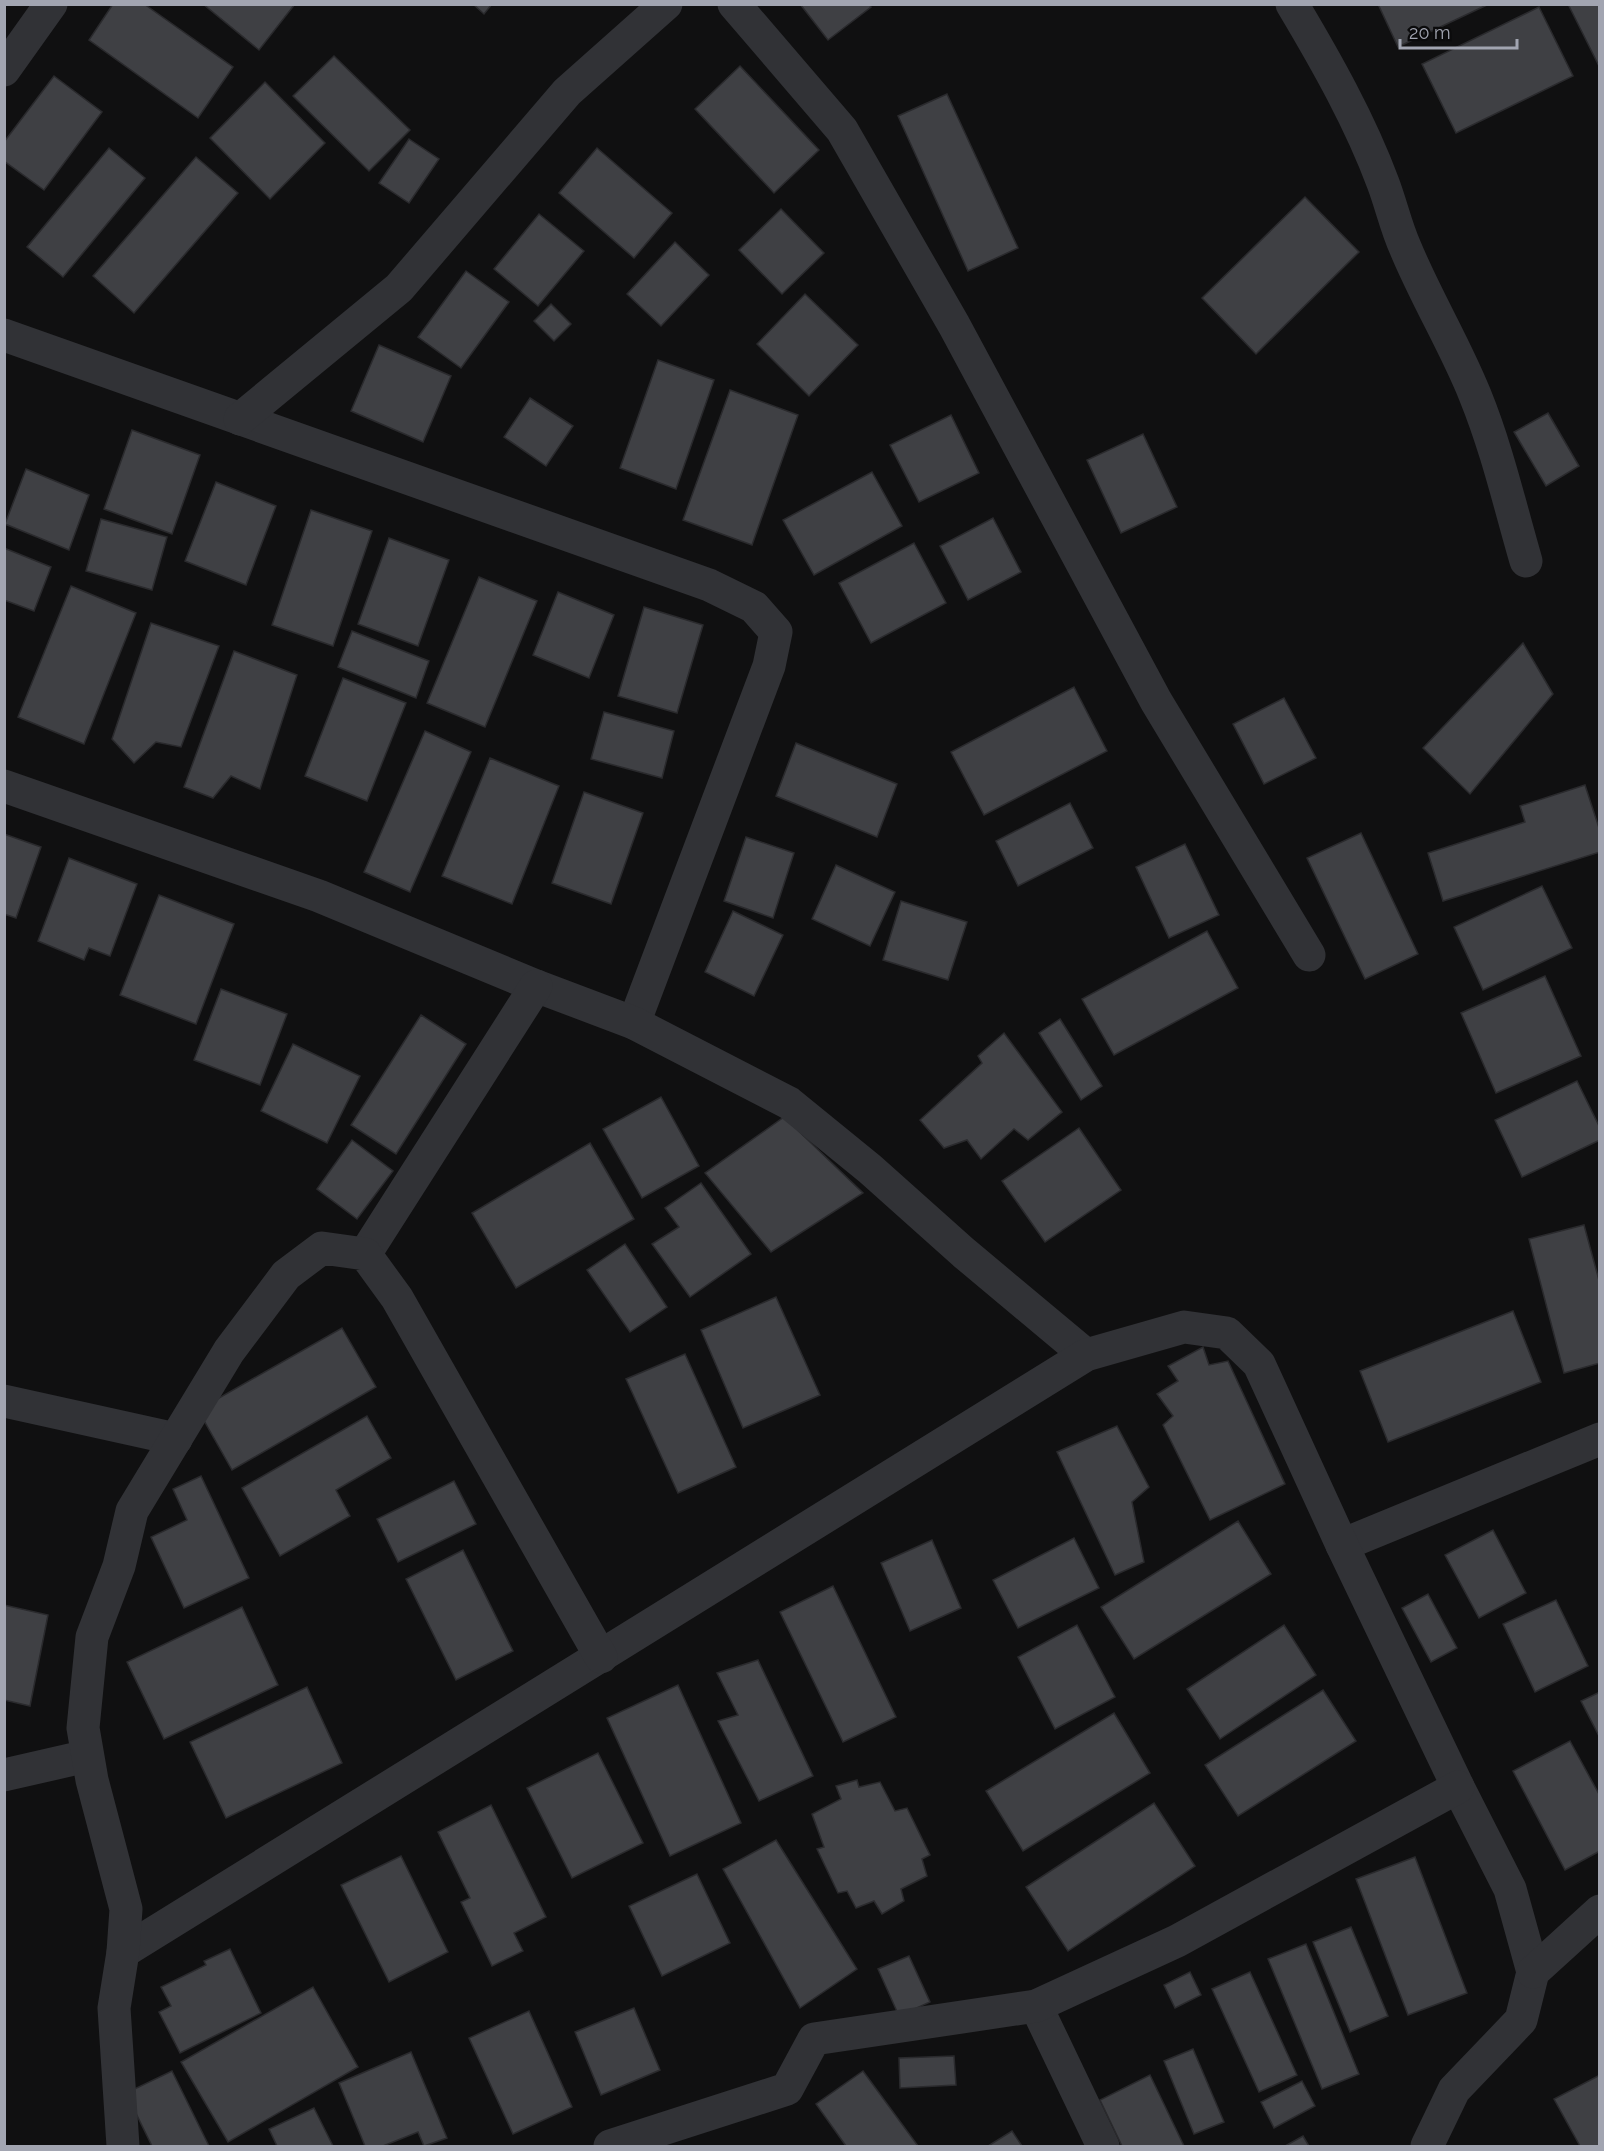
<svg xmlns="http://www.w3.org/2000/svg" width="1604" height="2151" font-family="Raleway,sans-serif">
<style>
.building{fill:#3f4044;stroke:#2a2a2d;stroke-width:1.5}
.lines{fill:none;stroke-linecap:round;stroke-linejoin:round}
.street{stroke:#313236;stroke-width:33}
</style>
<rect width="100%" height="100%" fill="#101011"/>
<!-- building -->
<g class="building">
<polygon points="113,4 144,4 233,67 198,118 89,40"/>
<polygon points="203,4 295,4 259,50"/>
<polygon points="473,4 492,4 484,14"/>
<polygon points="800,4 869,4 871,7 828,40"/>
<polygon points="1378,4 1489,4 1398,47"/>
<polygon points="1568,4 1600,4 1600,66 1599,66"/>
<polygon points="1539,7 1573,76 1456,133 1422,64"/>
<polygon points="334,56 410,130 369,171 293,96"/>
<polygon points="740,66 819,150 774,193 695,109"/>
<polygon points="54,76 102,112 44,190 4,161 4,142"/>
<polygon points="265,82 325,143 270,199 210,138"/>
<polygon points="947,94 1018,248 968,271 898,116"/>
<polygon points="409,139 439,159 409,203 379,183"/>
<polygon points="109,148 145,178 63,277 27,247"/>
<polygon points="597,148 672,213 634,258 559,193"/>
<polygon points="196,157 238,193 134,313 93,276"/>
<polygon points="1305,197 1359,252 1256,354 1202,298"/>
<polygon points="781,209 824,253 782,294 739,250"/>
<polygon points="539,214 584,251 538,306 494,269"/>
<polygon points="675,242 709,275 661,326 627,294"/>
<polygon points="466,271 509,302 461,368 418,337"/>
<polygon points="805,294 858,345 809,396 757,344"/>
<polygon points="551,304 571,324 554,341 534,321"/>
<polygon points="379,345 451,376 423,442 351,411"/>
<polygon points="658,360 714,380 676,489 620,468"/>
<polygon points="730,390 798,415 752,545 683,520"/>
<polygon points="530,398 573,426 546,466 504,437"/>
<polygon points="1548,413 1579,466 1546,486 1514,432"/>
<polygon points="951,415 979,473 919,502 890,445"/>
<polygon points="132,430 200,455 172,534 104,509"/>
<polygon points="1143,434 1177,507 1121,533 1087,460"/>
<polygon points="26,469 89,495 69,550 5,524"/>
<polygon points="872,472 902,526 814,575 783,520"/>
<polygon points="216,482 276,506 246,585 185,561"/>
<polygon points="311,510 372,531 333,646 272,625"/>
<polygon points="993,518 1021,572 968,600 940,546"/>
<polygon points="101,519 167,537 152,590 86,571"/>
<polygon points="389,538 449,560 418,646 358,624"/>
<polygon points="914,543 946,603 871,643 839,583"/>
<polygon points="4,548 51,567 34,611 4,600"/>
<polygon points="479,577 537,601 485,727 427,703"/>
<polygon points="71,586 136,613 84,744 18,717"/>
<polygon points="558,592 614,615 589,678 533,655"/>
<polygon points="644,607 703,625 677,713 618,696"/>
<polygon points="151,623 219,646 181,747 156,742 134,763 112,739"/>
<polygon points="352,631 429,661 416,698 338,667"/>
<polygon points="1523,643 1553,694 1470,794 1423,748"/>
<polygon points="234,651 297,675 260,789 231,776 213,798 184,787"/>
<polygon points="343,678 406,703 367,801 305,776"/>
<polygon points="1074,687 1107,751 984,815 951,752"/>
<polygon points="1284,698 1316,758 1264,784 1233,724"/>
<polygon points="604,712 674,731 662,778 591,759"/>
<polygon points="425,731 471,752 410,892 364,872"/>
<polygon points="796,743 897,784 877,837 776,796"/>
<polygon points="490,758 559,786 512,904 442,876"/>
<polygon points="1585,785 1600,831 1600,852 1443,901 1428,853 1525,822 1520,806"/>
<polygon points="584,792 643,813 611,904 552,883"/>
<polygon points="1070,803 1093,848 1018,886 996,841"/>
<polygon points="1361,833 1418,954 1365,979 1307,858"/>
<polygon points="4,834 41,847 16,918 4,914"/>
<polygon points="746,837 794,853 773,918 724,901"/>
<polygon points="1185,844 1219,915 1169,938 1136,867"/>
<polygon points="69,858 137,884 110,956 89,948 84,960 38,941"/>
<polygon points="836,865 895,892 870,946 812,919"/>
<polygon points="1542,886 1572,948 1483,990 1454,927"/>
<polygon points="159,895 234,924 196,1024 120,995"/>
<polygon points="901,901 967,922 948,980 883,960"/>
<polygon points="733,911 783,935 754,996 705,972"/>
<polygon points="1207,931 1238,988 1114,1055 1082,999"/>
<polygon points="1545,976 1581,1056 1496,1093 1461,1013"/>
<polygon points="221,989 287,1014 260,1085 194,1060"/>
<polygon points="421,1015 466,1044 396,1154 351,1125"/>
<polygon points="1060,1019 1102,1086 1081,1100 1039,1033"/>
<polygon points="1004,1033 1062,1112 1028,1140 1014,1129 981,1159 967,1140 944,1148 920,1120 982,1063 978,1056"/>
<polygon points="293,1044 360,1076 327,1143 261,1111"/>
<polygon points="1577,1081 1600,1128 1600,1140 1522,1177 1495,1120"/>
<polygon points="661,1097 699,1166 642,1198 603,1129"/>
<polygon points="784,1117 863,1193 771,1252 705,1173"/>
<polygon points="1079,1128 1121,1190 1045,1242 1002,1181"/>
<polygon points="352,1140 393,1171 357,1219 317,1189"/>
<polygon points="590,1143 634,1219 516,1288 472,1213"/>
<polygon points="701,1183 751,1254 690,1297 652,1244 679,1227 665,1208"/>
<polygon points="1584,1225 1600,1284 1600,1363 1564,1373 1529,1239"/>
<polygon points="625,1244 667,1307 630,1332 587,1270"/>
<polygon points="776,1297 820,1395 743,1428 701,1330"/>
<polygon points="1513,1311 1541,1382 1388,1442 1360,1371"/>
<polygon points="342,1328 376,1387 232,1470 198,1410"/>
<polygon points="1203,1347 1209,1365 1228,1361 1285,1484 1210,1520 1163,1425 1173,1416 1157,1394 1178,1381 1168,1366"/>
<polygon points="685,1354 736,1467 678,1493 626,1379"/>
<polygon points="367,1416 391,1458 336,1490 350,1516 280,1556 242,1488"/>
<polygon points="1117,1426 1149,1487 1132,1502 1144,1562 1115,1575 1057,1452"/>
<polygon points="201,1476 249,1578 184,1608 151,1537 187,1520 173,1489"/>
<polygon points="454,1481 476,1524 398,1562 377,1519"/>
<polygon points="1238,1521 1271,1574 1134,1659 1101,1607"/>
<polygon points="1493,1530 1526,1593 1479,1618 1445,1555"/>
<polygon points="1074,1538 1099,1588 1018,1628 993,1580"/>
<polygon points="932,1540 961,1608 910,1631 881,1563"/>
<polygon points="463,1550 513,1651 456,1680 406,1579"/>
<polygon points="833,1586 896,1717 843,1742 780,1612"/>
<polygon points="1428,1594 1457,1648 1431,1662 1402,1608"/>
<polygon points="1556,1600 1588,1666 1535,1692 1503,1624"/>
<polygon points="4,1605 48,1615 30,1706 4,1700"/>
<polygon points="242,1607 278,1685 164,1739 127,1662"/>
<polygon points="1077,1625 1115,1697 1055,1729 1018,1657"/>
<polygon points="1284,1625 1316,1675 1220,1739 1187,1689"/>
<polygon points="758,1660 813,1776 759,1801 718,1721 738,1715 717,1673"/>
<polygon points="678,1685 741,1823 670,1856 607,1718"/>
<polygon points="307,1687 342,1763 226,1818 190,1742"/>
<polygon points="1323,1690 1356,1741 1238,1816 1205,1765"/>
<polygon points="1600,1692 1600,1738 1581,1701"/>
<polygon points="1114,1713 1150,1773 1023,1851 986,1791"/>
<polygon points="1570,1741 1600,1796 1600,1851 1565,1870 1513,1771"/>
<polygon points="598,1753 643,1843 572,1878 527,1788"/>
<polygon points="857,1780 859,1787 880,1782 895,1811 907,1808 930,1855 922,1859 927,1876 901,1889 904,1901 882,1914 874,1901 856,1908 847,1891 838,1893 817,1849 824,1847 812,1814 841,1799 836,1786"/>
<polygon points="1154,1803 1195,1866 1068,1951 1026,1887"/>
<polygon points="491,1805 546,1917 514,1933 523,1951 492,1966 461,1902 470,1898 438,1832"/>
<polygon points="776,1840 857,1969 800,2008 723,1869"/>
<polygon points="401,1856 448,1952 389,1982 341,1885"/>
<polygon points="1415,1857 1467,1993 1408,2015 1356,1879"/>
<polygon points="697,1874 730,1943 662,1976 629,1906"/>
<polygon points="1351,1927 1388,2016 1350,2032 1313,1942"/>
<polygon points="1306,1944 1359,2074 1322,2089 1268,1959"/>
<polygon points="230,1949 261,2013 180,2053 159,2012 171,2006 161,1987 206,1965 204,1961"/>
<polygon points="909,1956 930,2002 899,2016 878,1969"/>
<polygon points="1190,1972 1201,1995 1175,2008 1164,1985"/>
<polygon points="1250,1972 1297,2075 1259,2092 1212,1989"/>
<polygon points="313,1987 358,2067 228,2142 181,2062"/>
<polygon points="634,2008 660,2070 601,2095 575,2032"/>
<polygon points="529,2011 572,2107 513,2134 469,2038"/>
<polygon points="1193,2049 1224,2122 1194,2134 1164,2061"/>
<polygon points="411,2052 447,2138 424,2146 418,2132 383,2146 365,2146 339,2083"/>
<polygon points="954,2056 956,2085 900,2088 899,2058"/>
<polygon points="172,2071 209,2146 152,2146 126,2093"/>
<polygon points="863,2071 918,2146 846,2146 816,2104"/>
<polygon points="1150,2075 1184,2146 1122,2146 1100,2100"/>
<polygon points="1600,2075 1600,2146 1580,2146 1554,2099"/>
<polygon points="1302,2081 1315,2106 1274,2128 1261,2102"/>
<polygon points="314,2108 333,2146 277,2146 269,2129"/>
<polygon points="1012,2131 1022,2146 988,2146"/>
<polygon points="1303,2136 1309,2146 1285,2146"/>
</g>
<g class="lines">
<!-- street -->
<g class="street">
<polyline points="734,4 842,130 954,325 1156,701 1309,955"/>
<path d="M1292 4C1326 61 1360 121 1383 183 1391 204 1396 227 1405 247 1426 298 1455 345 1475 395 1497 449 1510 506 1526 561"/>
<polyline points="4,70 51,4"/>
<polyline points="4,335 709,585 754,607 776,632 769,666 634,1023"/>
<polyline points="240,419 399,288 567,92 666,4"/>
<polyline points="4,786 319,896 536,986 634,1023 789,1103 870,1169 964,1253 1086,1355"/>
<polyline points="365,1254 536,986"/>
<polyline points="4,1401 176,1439"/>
<polyline points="1342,1545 1600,1439"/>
<polyline points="4,1775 87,1756"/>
<polyline points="123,1952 1086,1355 1184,1327 1227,1333 1259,1364 1342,1545 1458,1787 1510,1889 1533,1972 1521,2020 1454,2090 1427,2146"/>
<polyline points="1533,1972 1600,1911"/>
<polyline points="1036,2006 1103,2146"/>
<polyline points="123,2146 114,2008 123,1952 126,1909 92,1780 83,1728 92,1637 119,1566 132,1511 229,1351 286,1275 322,1248 365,1254 397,1298 601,1657"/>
<polyline points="610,2146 787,2089 814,2039 1036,2006 1177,1941 1458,1787"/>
</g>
</g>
<!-- border -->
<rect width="1604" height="2151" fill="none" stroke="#a2a5b1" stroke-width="12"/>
<!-- scale -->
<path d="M1400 39v9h117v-9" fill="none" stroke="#a2a5b1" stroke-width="3"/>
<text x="1409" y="39" font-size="18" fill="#a2a5b1" stroke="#0b0b0c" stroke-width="4.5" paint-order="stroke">20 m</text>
</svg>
